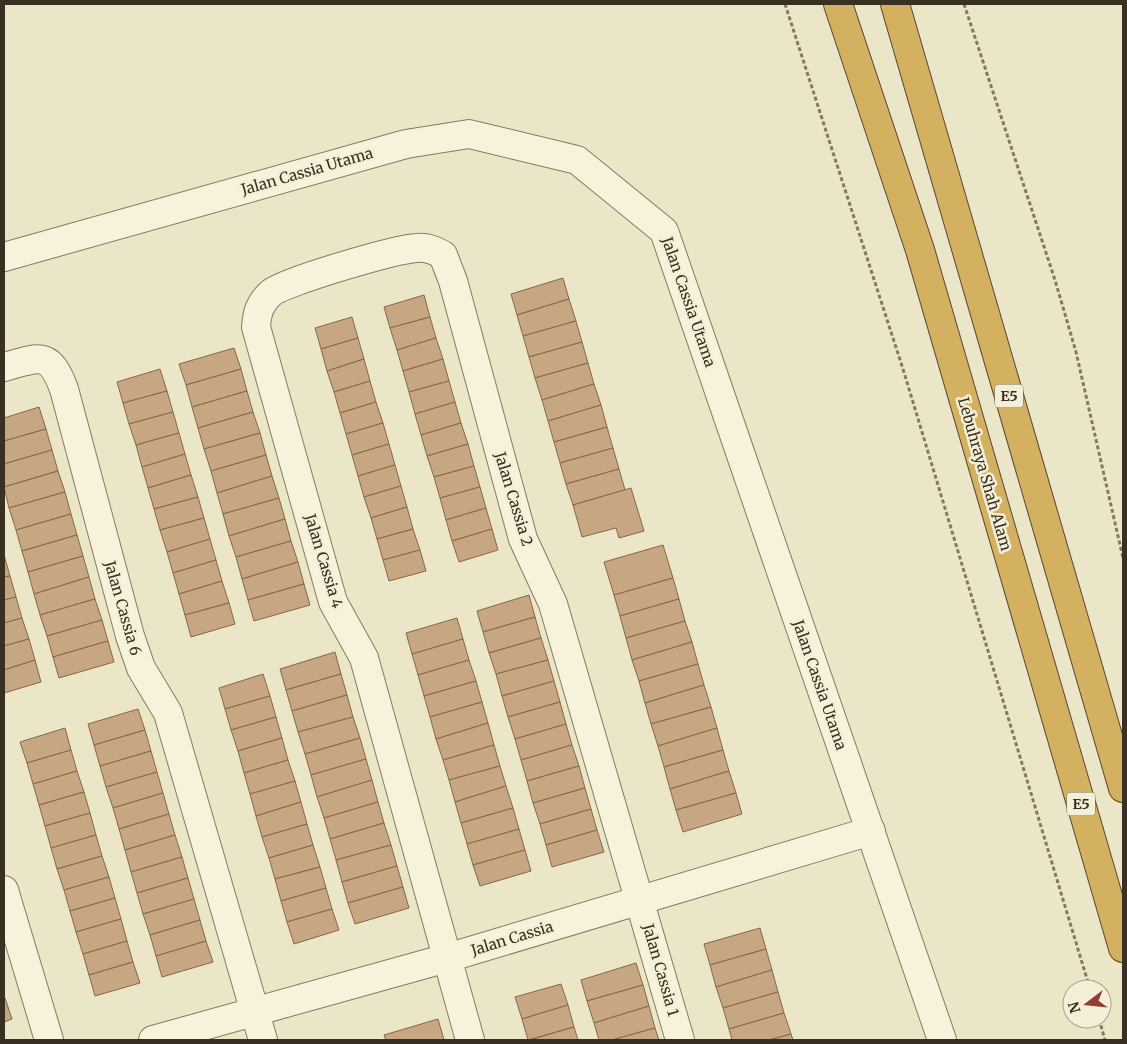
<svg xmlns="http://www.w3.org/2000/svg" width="1127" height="1044" font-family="Merriweather,serif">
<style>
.building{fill:#c7a781;stroke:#856746}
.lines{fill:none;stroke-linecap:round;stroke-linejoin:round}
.minor-casing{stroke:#87795f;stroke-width:30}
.highway-casing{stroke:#564732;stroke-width:30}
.path{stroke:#87795f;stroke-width:3;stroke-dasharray:4 2.5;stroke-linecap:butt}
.minor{stroke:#f7f2dc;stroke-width:28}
.highway{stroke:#d4b061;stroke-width:28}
.labels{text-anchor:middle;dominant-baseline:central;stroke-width:5;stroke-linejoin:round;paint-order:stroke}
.shield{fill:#f4efd8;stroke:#716958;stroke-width:1}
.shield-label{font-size:14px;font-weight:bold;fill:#393021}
.street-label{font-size:15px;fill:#393021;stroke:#f4efd8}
</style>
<rect width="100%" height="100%" fill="#ece6c9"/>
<!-- building -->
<g class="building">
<polygon points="563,278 569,299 517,315 511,294"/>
<polygon points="424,295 430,317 390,328 384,307"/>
<polygon points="569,299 576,321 523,336 517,315"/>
<polygon points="352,317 358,338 321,349 315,328"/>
<polygon points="430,317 436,338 397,350 390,328"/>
<polygon points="576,321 582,342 529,357 523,336"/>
<polygon points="358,338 364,359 327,371 321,349"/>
<polygon points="436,338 443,359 403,371 397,350"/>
<polygon points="582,342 588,363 535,378 529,357"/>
<polygon points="234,348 241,369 186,385 179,364"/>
<polygon points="364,359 370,381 334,392 327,371"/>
<polygon points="443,359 449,381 409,392 403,371"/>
<polygon points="588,363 594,384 542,400 535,378"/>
<polygon points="160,369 167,391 123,403 117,382"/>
<polygon points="241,369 247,391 192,407 186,385"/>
<polygon points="370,381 376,402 340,413 334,392"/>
<polygon points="449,381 455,402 415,414 409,392"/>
<polygon points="594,384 601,405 548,421 542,400"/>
<polygon points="167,391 173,412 129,424 123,403"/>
<polygon points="247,391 253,412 198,428 192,407"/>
<polygon points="376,402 383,423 346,434 340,413"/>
<polygon points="455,402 461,423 421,435 415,414"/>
<polygon points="601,405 607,427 554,442 548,421"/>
<polygon points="39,407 46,429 4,441 4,418"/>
<polygon points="173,412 179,433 136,445 129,424"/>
<polygon points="253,412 260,433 204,449 198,428"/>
<polygon points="383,423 389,444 352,455 346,434"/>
<polygon points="461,423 468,444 427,456 421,435"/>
<polygon points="607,427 613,448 560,463 554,442"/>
<polygon points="46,429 52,450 4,464 4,441"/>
<polygon points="179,433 185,454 142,467 136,445"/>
<polygon points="260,433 266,455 211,471 204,449"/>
<polygon points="389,444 395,465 358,476 352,455"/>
<polygon points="468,444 474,466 434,477 427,456"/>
<polygon points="613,448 619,469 566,484 560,463"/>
<polygon points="52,450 58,471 4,487 4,464"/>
<polygon points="185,454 191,475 148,488 142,467"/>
<polygon points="266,455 272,476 217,493 211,471"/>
<polygon points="395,465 401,486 364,497 358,476"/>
<polygon points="474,466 480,487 440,498 434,477"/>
<polygon points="619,469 625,490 573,505 566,484"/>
<polygon points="58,471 65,492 9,508 4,487"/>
<polygon points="191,475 198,497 154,509 148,488"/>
<polygon points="272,476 279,498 223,514 217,493"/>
<polygon points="401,486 407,507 371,518 364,497"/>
<polygon points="480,487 486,508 446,520 440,498"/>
<polygon points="631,488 644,531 619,538 616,528 582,537 573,505"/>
<polygon points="65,492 71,514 16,530 9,508"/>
<polygon points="198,497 204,518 160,530 154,509"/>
<polygon points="279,498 285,519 229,536 223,514"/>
<polygon points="407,507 413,529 377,539 371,518"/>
<polygon points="486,508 492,529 452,541 446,520"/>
<polygon points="71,514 77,535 22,551 16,530"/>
<polygon points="204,518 210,539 167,552 160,530"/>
<polygon points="285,519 291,541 236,557 229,536"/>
<polygon points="413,529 420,550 383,560 377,539"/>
<polygon points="492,529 498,550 459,562 452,541"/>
<polygon points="77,535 83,556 28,572 22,551"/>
<polygon points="210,539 216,560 173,573 167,552"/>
<polygon points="291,541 298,562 242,579 236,557"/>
<polygon points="663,545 673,578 614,595 604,562"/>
<polygon points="420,550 426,571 389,581 383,560"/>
<polygon points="4,555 10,576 4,577"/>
<polygon points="83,556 89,577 34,594 28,572"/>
<polygon points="216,560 222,581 179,594 173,573"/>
<polygon points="298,562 304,584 248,600 242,579"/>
<polygon points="10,576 16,597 4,600 4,577"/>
<polygon points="89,577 95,599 40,615 34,594"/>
<polygon points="673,578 679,599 620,616 614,595"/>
<polygon points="222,581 229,603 185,615 179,594"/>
<polygon points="304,584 310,605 254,621 248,600"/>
<polygon points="529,595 535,617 483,632 477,611"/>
<polygon points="16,597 22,618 4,623 4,600"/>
<polygon points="95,599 102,620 47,636 40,615"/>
<polygon points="679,599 685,621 626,638 620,616"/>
<polygon points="229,603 235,624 191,637 185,615"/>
<polygon points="535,617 541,638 489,653 483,632"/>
<polygon points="22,618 29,639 4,646 4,623"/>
<polygon points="457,618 463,639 412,654 406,633"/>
<polygon points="102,620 108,641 53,657 47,636"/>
<polygon points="685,621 692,642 632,660 626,638"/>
<polygon points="541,638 548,660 496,674 489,653"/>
<polygon points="29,639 35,660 4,670 4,646"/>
<polygon points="463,639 469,660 418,675 412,654"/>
<polygon points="108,641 114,662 59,678 53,657"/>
<polygon points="692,642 698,664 639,681 632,660"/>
<polygon points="335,652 341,674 286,690 280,669"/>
<polygon points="35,660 41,682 4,693 4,670"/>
<polygon points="469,660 476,681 424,696 418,675"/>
<polygon points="548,660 554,681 502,696 496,674"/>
<polygon points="698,664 704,685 645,703 639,681"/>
<polygon points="263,674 270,696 225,709 219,688"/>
<polygon points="341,674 347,695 292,711 286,690"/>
<polygon points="476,681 482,702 430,717 424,696"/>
<polygon points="554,681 560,702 508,717 502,696"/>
<polygon points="704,685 711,707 651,724 645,703"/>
<polygon points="347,695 353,717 298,732 292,711"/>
<polygon points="270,696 276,717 231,730 225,709"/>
<polygon points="482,702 488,723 436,739 430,717"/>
<polygon points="560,702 566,724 515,739 508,717"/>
<polygon points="711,707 717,728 658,746 651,724"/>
<polygon points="138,709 145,730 94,745 88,724"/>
<polygon points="276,717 282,738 238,751 231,730"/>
<polygon points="353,717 360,738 305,754 298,732"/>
<polygon points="488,723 494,745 443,760 436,739"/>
<polygon points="566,724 572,745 521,760 515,739"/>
<polygon points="65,728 71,750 27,763 20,742"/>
<polygon points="717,728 723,750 664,767 658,746"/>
<polygon points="145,730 151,751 100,766 94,745"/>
<polygon points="282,738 288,760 244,773 238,751"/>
<polygon points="360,738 366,759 311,775 305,754"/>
<polygon points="494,745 500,766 449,780 443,760"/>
<polygon points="572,745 579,766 527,781 521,760"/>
<polygon points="71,750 77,771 33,784 27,763"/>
<polygon points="723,750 729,771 670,789 664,767"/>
<polygon points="151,751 157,772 106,787 100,766"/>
<polygon points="366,759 372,780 317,797 311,775"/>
<polygon points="288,760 295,781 250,794 244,773"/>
<polygon points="500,766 506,786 455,802 449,780"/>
<polygon points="579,766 585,788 533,803 527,781"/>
<polygon points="77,771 84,792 39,805 33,784"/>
<polygon points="729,771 736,793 676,810 670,789"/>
<polygon points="157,772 163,793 113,808 106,787"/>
<polygon points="372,780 378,802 324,818 317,797"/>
<polygon points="295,781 301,802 256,816 250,794"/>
<polygon points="506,786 513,808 461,823 455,802"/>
<polygon points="585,788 591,809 540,824 533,803"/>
<polygon points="84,792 90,813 45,826 39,805"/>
<polygon points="163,793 169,814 119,829 113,808"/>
<polygon points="736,793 742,814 683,832 676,810"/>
<polygon points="301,802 307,824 262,837 256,816"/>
<polygon points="378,802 384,823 330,839 324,818"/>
<polygon points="513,808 519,829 467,844 461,823"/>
<polygon points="591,809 597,830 546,845 540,824"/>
<polygon points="90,813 96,835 51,848 45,826"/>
<polygon points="169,814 175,835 125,850 119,829"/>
<polygon points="384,823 391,845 336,860 330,839"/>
<polygon points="307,824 313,845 269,858 262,837"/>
<polygon points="519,829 525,850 473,865 467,844"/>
<polygon points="597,830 604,852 552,867 546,845"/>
<polygon points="96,835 102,856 57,869 51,848"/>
<polygon points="175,835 182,857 131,872 125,850"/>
<polygon points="313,845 320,867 275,879 269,858"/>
<polygon points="391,845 397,866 342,882 336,860"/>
<polygon points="525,850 531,871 480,886 473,865"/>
<polygon points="102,856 109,877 64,890 57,869"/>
<polygon points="182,857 188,878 137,893 131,872"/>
<polygon points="397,866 403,887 348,903 342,882"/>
<polygon points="320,867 326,888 281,901 275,879"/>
<polygon points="109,877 115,898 70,911 64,890"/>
<polygon points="188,878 194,899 143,914 137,893"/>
<polygon points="403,887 409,908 355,924 348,903"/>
<polygon points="326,888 332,909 287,922 281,901"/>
<polygon points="115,898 121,919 76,932 70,911"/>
<polygon points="194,899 200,920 150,935 143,914"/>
<polygon points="332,909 339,930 294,944 287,922"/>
<polygon points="121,919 127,941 83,954 76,932"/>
<polygon points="200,920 206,941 156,956 150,935"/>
<polygon points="760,928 766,949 710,965 704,944"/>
<polygon points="127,941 133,962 89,975 83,954"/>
<polygon points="206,941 213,962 162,977 156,956"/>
<polygon points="766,949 772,970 716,987 710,965"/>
<polygon points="133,962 140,983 95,996 89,975"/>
<polygon points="636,963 643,985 587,1001 581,980"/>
<polygon points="772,970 778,992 723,1008 716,987"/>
<polygon points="561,984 568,1005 522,1019 515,997"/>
<polygon points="643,985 649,1006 594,1023 587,1001"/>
<polygon points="778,992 784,1013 729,1029 723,1008"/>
<polygon points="5,998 12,1019 4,1022 4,999"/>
<polygon points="568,1005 574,1027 528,1040 522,1019"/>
<polygon points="649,1006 655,1028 612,1040 599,1040 594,1023"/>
<polygon points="784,1013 791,1034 769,1040 732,1040 729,1029"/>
<polygon points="438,1019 444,1040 386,1040 384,1035"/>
<polygon points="574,1027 578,1040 529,1040"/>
<polygon points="655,1028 659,1040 612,1040"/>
<polygon points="791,1034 793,1040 769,1040"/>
</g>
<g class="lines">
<!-- minor casing -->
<g class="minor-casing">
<g id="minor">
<polyline points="4,257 406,144 469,134 577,160 664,231 942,1040"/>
<path d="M4 367C40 357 49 350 64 389L130 636 141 668 168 713 263 1040"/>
<polyline points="4,890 49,1040"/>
<polyline points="153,1040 447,958 871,831"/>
<path d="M470 1040 364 658 333 602 256 327C257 312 260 303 271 293 286 281 396 249 417 248 427 247 434 250 443 255L453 281 523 539 553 604 680 1040"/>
</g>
</g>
<!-- highway casing -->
<g class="highway-casing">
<g id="highway">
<polyline points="838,4 920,250 1123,948"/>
<polyline points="895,4 1123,788"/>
</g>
</g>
<!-- path -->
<g class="path">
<polyline points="785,4 903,369 1090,989"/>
<polyline points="964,4 1055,280 1076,352 1123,558"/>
<polyline points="1099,1019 1105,1040"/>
</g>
<!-- minor -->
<use href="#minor" class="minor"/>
<!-- highway -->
<use href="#highway" class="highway"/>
</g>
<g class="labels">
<!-- shield labels -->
<g class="shield">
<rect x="995" y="384.5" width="28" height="23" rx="4"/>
<rect x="1067" y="792.5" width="28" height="23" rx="4"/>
</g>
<g class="shield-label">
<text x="1009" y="396">E5</text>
<text x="1081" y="804">E5</text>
</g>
<!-- street labels -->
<g class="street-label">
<text transform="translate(307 171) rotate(-16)">Jalan Cassia Utama</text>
<text transform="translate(689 302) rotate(71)">Jalan Cassia Utama</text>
<text transform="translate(985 474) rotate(74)">Lebuhraya Shah Alam</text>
<text transform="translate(514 499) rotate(73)">Jalan Cassia 2</text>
<text transform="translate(324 561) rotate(73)">Jalan Cassia 4</text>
<text transform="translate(123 608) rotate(74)">Jalan Cassia 6</text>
<text transform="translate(820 685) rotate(71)">Jalan Cassia Utama</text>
<text transform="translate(512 938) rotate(-17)">Jalan Cassia</text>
<text transform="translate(661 970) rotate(74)">Jalan Cassia 1</text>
</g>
</g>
<!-- border -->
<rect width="1127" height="1044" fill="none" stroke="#393021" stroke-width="10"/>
<!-- north arrow -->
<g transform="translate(1087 1004) rotate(254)"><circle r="24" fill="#f4efd8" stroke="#a9a38f"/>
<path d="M0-4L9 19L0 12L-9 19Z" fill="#923e33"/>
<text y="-8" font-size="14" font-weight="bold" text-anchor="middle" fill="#393021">N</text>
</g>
</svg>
